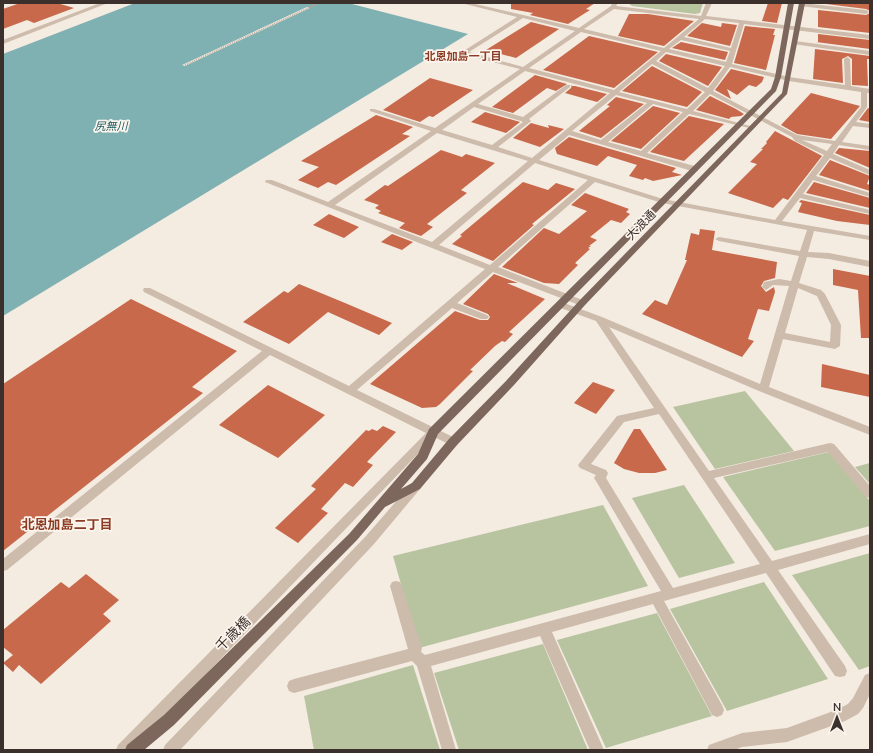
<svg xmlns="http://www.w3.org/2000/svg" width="873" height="753" font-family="'Nunito Sans','Noto Sans JP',sans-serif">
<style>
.green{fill:#b8c4a0}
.water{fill:#7fb0b2}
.pier{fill:#f4ebe1}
.building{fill:#c8694b}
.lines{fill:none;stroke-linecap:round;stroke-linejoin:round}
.path{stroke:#b9a596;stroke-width:1.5;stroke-dasharray:1 1;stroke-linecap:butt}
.minor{fill:#cdbbac;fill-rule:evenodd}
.major{fill:#7d675c;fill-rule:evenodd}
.labels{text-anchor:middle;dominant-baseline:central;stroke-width:3.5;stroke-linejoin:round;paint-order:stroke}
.far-neighbourhood-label{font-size:11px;font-weight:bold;fill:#8c3b22;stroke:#fbf5ee}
.far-water-label{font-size:11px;font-style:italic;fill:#1f5a5e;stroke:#fbf5ee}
.street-label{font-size:12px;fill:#3b302b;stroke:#fbf5ee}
.neighbourhood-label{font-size:13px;font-weight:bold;fill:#8c3b22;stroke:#fbf5ee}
.near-street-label{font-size:14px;fill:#3b302b;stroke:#fbf5ee}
</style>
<rect width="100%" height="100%" fill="#f4ebe1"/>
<!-- green -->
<g class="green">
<polygon points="628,3 703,3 700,13 695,14 632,6"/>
<polygon points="745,391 794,451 715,469 673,407"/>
<polygon points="829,452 870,501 870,526 775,551 723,477"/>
<polygon points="870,463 870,484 855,467"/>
<polygon points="684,485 735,563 679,578 632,498"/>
<polygon points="603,505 648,586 419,648 393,556"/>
<polygon points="870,553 870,666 859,670 792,575"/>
<polygon points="764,582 828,679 727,711 670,609"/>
<polygon points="657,613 712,716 606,748 557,640"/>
<polygon points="543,644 588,750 459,750 434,673"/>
<polygon points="413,665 440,750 314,750 304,696"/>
</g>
<!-- water -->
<polygon class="water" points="135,3 348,3 468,34 3,316 3,54"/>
<!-- pier -->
<polygon class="pier" points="307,7 310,8 185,66 182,65"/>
<!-- building -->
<g class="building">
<polygon points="20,3 57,3 74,8 34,23 27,20 3,29 3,9"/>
<polygon points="511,3 595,3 586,9 590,10 568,24 530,15 533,13 511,9"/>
<polygon points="768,3 782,3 777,23 762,21"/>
<polygon points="818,3 870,4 870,11 866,9"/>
<polygon points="818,10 866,15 870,13 870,33 818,27"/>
<polygon points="629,14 648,14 694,21 664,46 618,36"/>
<polygon points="531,22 559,29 516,58 486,50"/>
<polygon points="702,23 721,27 722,23 737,25 730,46 687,36"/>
<polygon points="745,26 775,29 773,35 775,35 766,70 734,63"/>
<polygon points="818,34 870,40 870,49 816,42 818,42"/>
<polygon points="589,36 615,42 658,52 614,88 543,70"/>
<polygon points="681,42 728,52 725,60 672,48"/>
<polygon points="815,49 870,56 870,59 867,59 868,86 852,85 852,59 848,56 842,59 843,83 813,79"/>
<polygon points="666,54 722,67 708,86 659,61"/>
<polygon points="652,66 702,92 687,107 622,91"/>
<polygon points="731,69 764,77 762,82 756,87 749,85 737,95 727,89 731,99 715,90"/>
<polygon points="535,75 567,84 556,91 547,88 513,113 492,107"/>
<polygon points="430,78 473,90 433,117 429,116 420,122 383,110"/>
<polygon points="572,85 571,85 607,94 597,102 565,93 571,88"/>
<polygon points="811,93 860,106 831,139 797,134 781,125"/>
<polygon points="710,96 736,109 744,114 741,116 731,117 729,119 696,110"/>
<polygon points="616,97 644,104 601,138 579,131 610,106 607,105"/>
<polygon points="653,106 680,113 641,149 611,141"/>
<polygon points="868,108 870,109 870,122 859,120"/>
<polygon points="485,112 520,122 506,133 471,122"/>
<polygon points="376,115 413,127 402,134 410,136 336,185 328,182 318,188 298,180 319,167 301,161"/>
<polygon points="689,116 724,124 684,161 650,152"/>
<polygon points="531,123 549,128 548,125 564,129 540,147 513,138"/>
<polygon points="775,131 822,156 788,200 783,198 773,208 728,193 757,164 750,162 763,149 761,149 767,143 766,142"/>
<polygon points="569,137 676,168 672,172 682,175 653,181 645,178 643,180 629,176 637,165 608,156 597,166 557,154 555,148"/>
<polygon points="839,148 870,151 870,168 835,153"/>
<polygon points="441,150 462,157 466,154 495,163 461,190 467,193 427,224 433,227 421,236 399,228 405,223 378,213 381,211 375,208 379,205 364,200 385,185 388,186"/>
<polygon points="830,160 870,176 867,184 870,185 870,191 819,175"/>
<polygon points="523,182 548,190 556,183 575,189 532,224 534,225 493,261 452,244 462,236 460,235"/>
<polygon points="814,182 870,198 870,208 806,193"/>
<polygon points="585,193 629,209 626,212 630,214 621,223 611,220 590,237 597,240 589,246 591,246 588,248 590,249 575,263 578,265 559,284 544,283 502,267 544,228 559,234 587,211 571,205"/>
<polygon points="801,200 870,215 870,225 837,221 798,212 802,203 799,202"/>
<polygon points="329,214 359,227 344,238 313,225"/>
<polygon points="700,229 715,231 712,250 777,262 775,278 764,281 761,286 766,292 774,287 775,292 769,311 758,309 748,339 754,341 742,357 642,314 655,300 667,305 687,260 685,260 691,233 699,235"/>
<polygon points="392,234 413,242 402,250 381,242"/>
<polygon points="833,269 870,276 870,338 861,338 858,290 833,285"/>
<polygon points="494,274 518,283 507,283 545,299 509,332 513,334 505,342 502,341 495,346 470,370 473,371 440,404 436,407 422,408 370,384 455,311 480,320 488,320 490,317 488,314 463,304"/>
<polygon points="299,284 345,303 392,323 379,335 328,312 289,344 243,322 284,291 288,293"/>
<polygon points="131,299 237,351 192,387 203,393 3,551 3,384"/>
<polygon points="822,364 870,375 870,397 821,387"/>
<polygon points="593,382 615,390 596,414 574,403"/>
<polygon points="268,385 325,415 278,458 219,425"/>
<polygon points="383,426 396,432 367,462 373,465 353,487 345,483 321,509 328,513 298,543 275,528 316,489 311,486 366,430 369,431 372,429 377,431"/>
<polygon points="634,429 640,429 667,470 655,473 639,473 624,469 614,463"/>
<polygon points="86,574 119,600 103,614 111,621 41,684 19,665 13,672 3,663 13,655 3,647 3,630 61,582 69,588"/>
</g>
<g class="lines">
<!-- path -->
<polyline class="path" points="185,65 319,3"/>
<!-- minor -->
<g class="minor">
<polygon points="100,3 108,3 3,44 3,40"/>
<path d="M461 3H471L579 28 611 6 612 3H618L616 6 701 16 706 3H712L706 16 870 35V39L744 24 732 64 789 77 845 85 844 59 847 57 850 59 851 86 870 89V93H867V107L856 122 870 124V128L853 126 842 142 870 146V150L839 145 833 154 870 170V175L830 158 816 176 870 193V197L813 180 803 194 870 210V214L800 198 782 221 870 236V240L814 231 808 252 829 253 870 261V267L829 259 807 257 799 283 821 290 825 294 841 325 840 346 835 349 783 339 769 387 870 427V435L759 391 609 327 709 471 830 443 834 444 870 486V498L866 497 828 452 714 478 772 561 870 534V544L778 570 845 666 847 671 845 676 840 677 835 676 766 573 664 601 722 705 724 710 722 715 717 717 712 715 653 604 552 632 604 750H590L540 636 431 666 456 750H442L417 666 412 661 294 693 289 691 287 686 289 681 294 679 408 649 390 586 392 582 396 581 400 582 402 586 422 648 421 652 425 655 661 591 596 481 594 478 596 475 580 468 578 465 617 416 654 408 596 321 558 307 556 305 558 303H564L602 317 760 384 789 286 773 285 766 290 762 287 764 282 779 279 791 281 799 256 719 241 715 239 719 237 800 251 807 230 662 203 595 182 498 267 585 301 587 303 585 305H579L493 272 457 303 487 315 489 317 487 319H481L452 308 357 390 457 439 458 442 457 445 453 446 434 437 133 750H116L118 745 426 433 270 355 7 570 3 571V559L262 351 144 292 143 290 144 288H150L349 386 485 269 265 182 266 180H272L328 202 431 131 370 111V109H374L435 128 520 69 462 54V52L517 17ZM614 9 699 19 664 48 584 29ZM523 18 575 31 523 67 469 52ZM705 19 739 23 731 48 684 37ZM581 32 661 51 614 90 529 68ZM681 40 730 51 726 62 669 49ZM666 52 725 66 708 88 656 61ZM652 64 705 92 687 109 619 92ZM730 67 789 81 861 92V107L835 141 797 135 713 91ZM525 71 610 93 532 158 498 147 530 122 531 121 529 119 570 87V85H566L523 117 478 104ZM710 94 792 137 795 141 824 155 775 220 663 199 539 160 569 135 692 171H698V167L647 153 689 114 754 129V127L693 111ZM616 95 647 103 601 140 572 131ZM653 104 683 112 641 151 608 142ZM474 107 521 121 523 122 492 145 442 130ZM437 133 528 161 432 242 335 205ZM802 140 832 144 827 151ZM535 163 588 180 490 265 439 245ZM798 288 817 296 831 325 830 342 785 333ZM659 414 760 564 673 588 606 478 608 473 606 470 591 464 624 422Z"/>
<polygon points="802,3 866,10 869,12 866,14 800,6 799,5"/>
<polygon points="795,41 870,51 870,55 793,44 793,42"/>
<polygon points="416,482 420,483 422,486 420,489 374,544 180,750 163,750 165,745 366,536 412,483"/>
<polygon points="870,673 870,694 863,708 858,714 845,721 787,742 742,747 734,750 707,750 709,745 742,733 787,728 836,710 848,704 853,698 865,675"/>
</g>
<!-- major -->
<polygon class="major" points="788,3 794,3 781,77 776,91 438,434 427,459 401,489 412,483 449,439 506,381 579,301 782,93 799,3 805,3 787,94 585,305 514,385 457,445 420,489 385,507 357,540 174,725 144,750 125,750 127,745 164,715 349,534 418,454 429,429 771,89 775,77"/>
</g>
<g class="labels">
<!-- far-neighbourhood labels -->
<g class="far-neighbourhood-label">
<text x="463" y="56">北恩加島一丁目</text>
</g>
<!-- far-water labels -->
<g class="far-water-label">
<text x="111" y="126">尻無川</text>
</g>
<!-- street labels -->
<g class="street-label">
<text transform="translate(641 225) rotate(-46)">大浪通</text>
</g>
<!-- neighbourhood labels -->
<g class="neighbourhood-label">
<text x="67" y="525">北恩加島二丁目</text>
</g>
<!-- near-street labels -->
<g class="near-street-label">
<text transform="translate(233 634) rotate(-45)">千歳橋</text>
</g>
</g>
<!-- border -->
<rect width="873" height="753" fill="none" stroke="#3b302b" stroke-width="8"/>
<!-- north arrow -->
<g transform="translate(837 717)" stroke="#fbf5ee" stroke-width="3" paint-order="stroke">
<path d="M0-3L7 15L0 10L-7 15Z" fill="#3b302b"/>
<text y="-6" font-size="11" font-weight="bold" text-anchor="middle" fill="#3b302b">N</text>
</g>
</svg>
